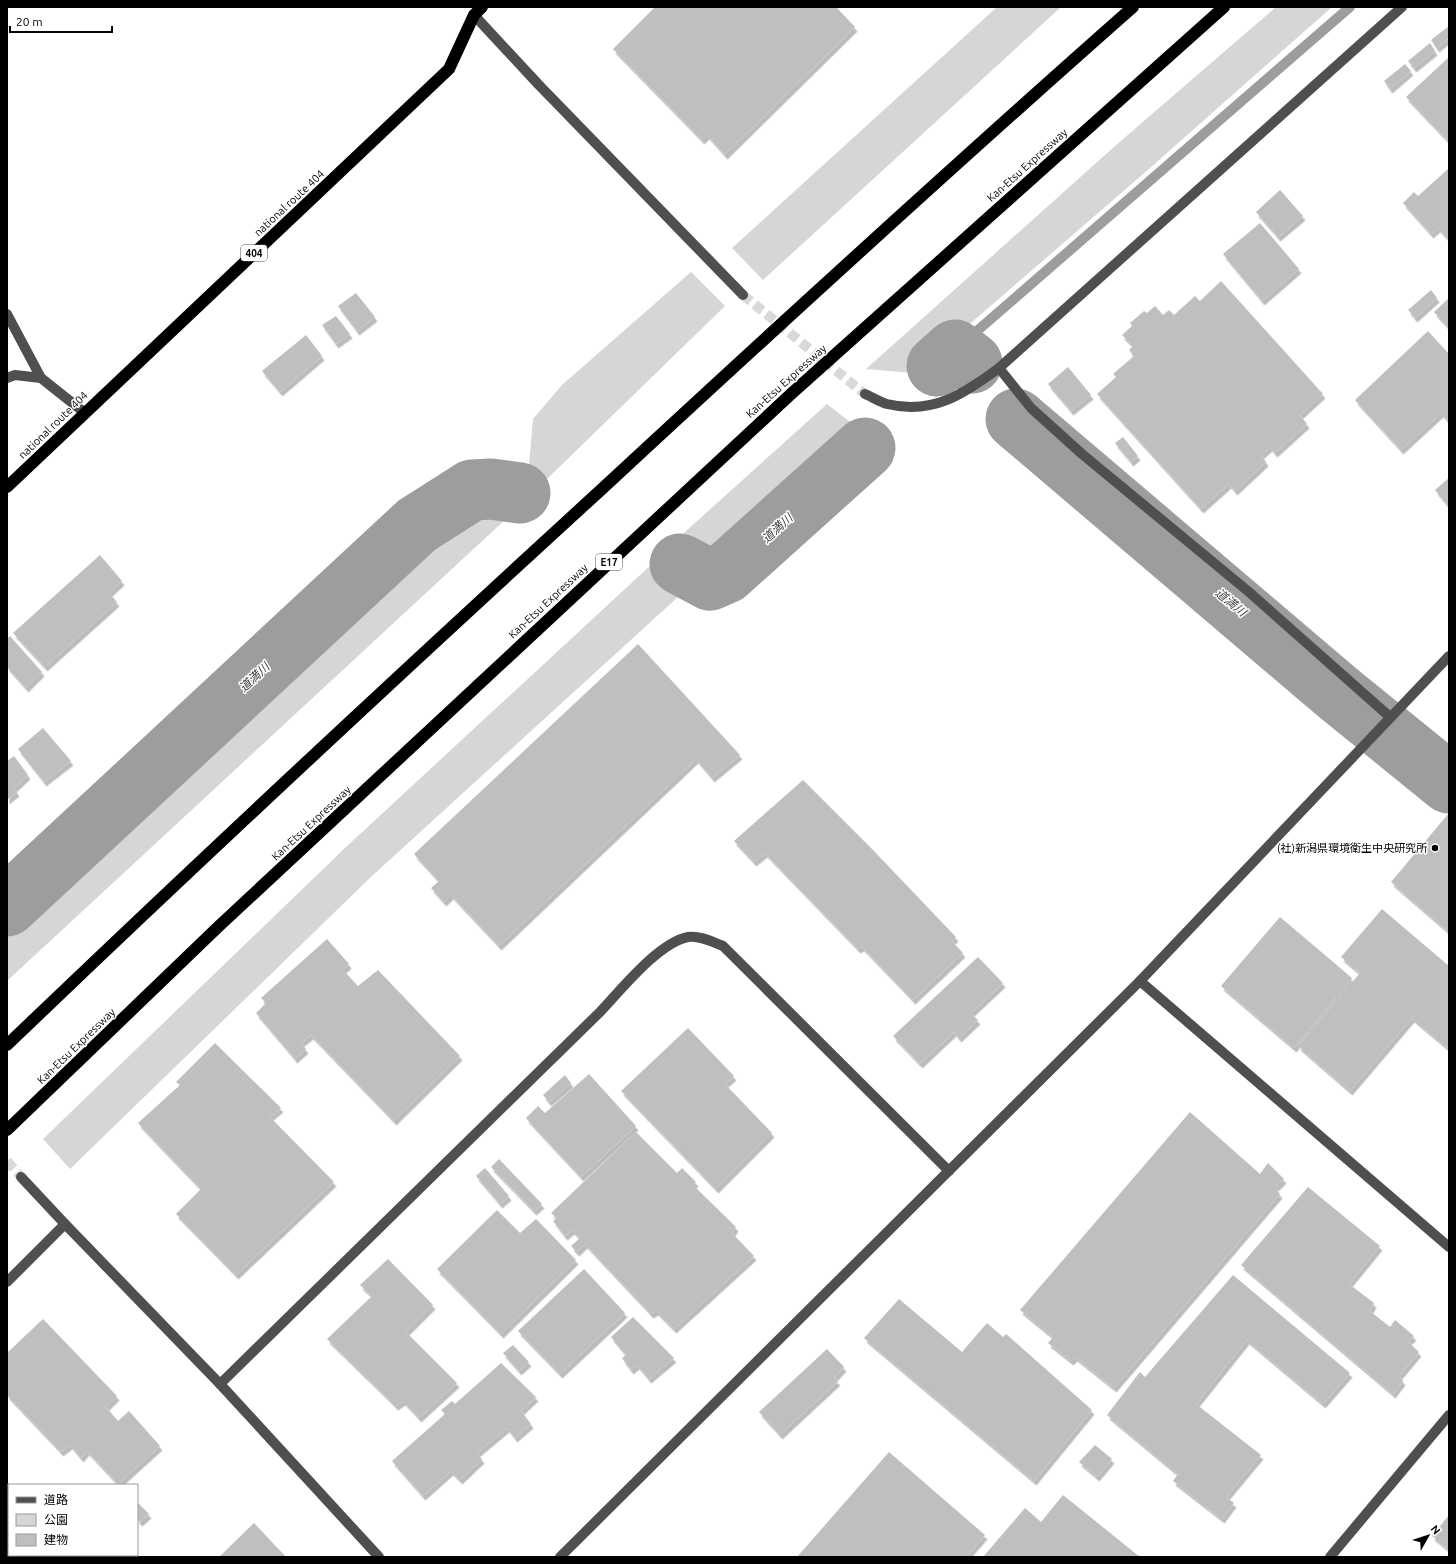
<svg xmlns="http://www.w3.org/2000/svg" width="1456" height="1564" font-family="Ubuntu,'Noto Sans JP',sans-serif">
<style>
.green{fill:#d6d6d6}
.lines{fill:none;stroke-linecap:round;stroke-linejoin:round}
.stream{stroke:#9d9d9d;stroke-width:10}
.river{stroke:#9d9d9d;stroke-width:61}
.building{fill:#bfbfbf;filter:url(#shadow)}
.minor-tunnel{stroke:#d9d9d9;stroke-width:10;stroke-dasharray:10 5;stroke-linecap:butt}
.minor{stroke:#4f4f4f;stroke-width:10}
.highway{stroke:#000;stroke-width:12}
.poi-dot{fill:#000;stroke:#fff;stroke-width:1.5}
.labels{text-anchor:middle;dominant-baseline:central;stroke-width:3;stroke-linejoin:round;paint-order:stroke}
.shield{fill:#fff;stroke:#4c4c4c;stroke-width:1}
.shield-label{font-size:10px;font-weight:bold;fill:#000}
.street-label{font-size:11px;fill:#000;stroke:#fff}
.poi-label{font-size:11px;fill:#000;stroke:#fff;text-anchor:end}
.water-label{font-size:12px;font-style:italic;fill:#3e3e3e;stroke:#fff}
</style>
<defs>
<filter id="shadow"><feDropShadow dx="2.5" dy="4.5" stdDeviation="0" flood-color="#0004"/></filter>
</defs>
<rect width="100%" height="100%" fill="#fff"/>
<!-- green -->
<g class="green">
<polygon points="997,7 1061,7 763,280 732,248"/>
<polygon points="1276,7 1332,7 1142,175 913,373 866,369 1115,146"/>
<polygon points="691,272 725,306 547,479 529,466 533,419 562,385"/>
<polygon points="827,404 859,429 706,566 666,549"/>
<polygon points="496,496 519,507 7,981 7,913 421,529 478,497"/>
<polygon points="653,563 671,578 690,586 372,876 70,1169 43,1139 346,847"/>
</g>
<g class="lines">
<!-- stream -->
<polyline class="stream" points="955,350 1350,7"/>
<!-- river -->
<g class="river">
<polyline points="937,366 955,350 972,363"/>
<polyline points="1016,419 1338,693 1449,783"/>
<polyline points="680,564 710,580 726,573 865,448"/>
<polyline points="7,906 417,525 472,490 491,489 520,493"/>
</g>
</g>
<!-- building -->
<g class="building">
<polygon points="655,7 836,7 855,27 725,155 707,135 702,140 613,49"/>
<polygon points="1449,26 1449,38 1437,48 1431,40"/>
<polygon points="1430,43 1435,51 1414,68 1408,61"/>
<polygon points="1449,57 1449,142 1406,97"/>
<polygon points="1405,64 1411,71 1390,89 1384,81"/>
<polygon points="1448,169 1449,170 1449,240 1438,228 1431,234 1403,203 1414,192 1418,196"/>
<polygon points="1280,190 1303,216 1278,237 1256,212"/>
<polygon points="1260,223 1299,269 1262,301 1223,254"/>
<polygon points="1221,281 1323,394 1300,415 1307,424 1275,453 1270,447 1261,455 1266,462 1235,491 1229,484 1201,509 1097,394 1116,377 1113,374 1134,356 1129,350 1133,346 1122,335 1132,326 1130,323 1144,311 1147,313 1155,306 1163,315 1169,310 1174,315 1195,296 1200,301"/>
<polygon points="1431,290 1437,298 1415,318 1408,310"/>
<polygon points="356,293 375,317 357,331 338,306"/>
<polygon points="1449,298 1449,328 1434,312"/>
<polygon points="336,316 350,334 336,344 322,325"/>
<polygon points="1428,331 1449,354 1449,422 1441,413 1401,450 1355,400"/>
<polygon points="306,335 322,356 280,392 262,371"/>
<polygon points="1068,367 1091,395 1071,411 1048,384"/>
<polygon points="1123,437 1138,456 1131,462 1115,443"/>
<polygon points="1449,478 1449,507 1435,490"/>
<polygon points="100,555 122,581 109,593 117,602 45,667 13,633"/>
<polygon points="10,636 42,672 26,688 7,667 7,639"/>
<polygon points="638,644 740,755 712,778 696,759 499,946 451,895 444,902 431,888 439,881 414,854"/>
<polygon points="43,728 71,761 44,782 18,749"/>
<polygon points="14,756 28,775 14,788 17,792 7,800 7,761"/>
<polygon points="803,780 872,849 956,937 952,941 963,953 913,1000 862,947 858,949 765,853 754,862 734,841"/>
<polygon points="1449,813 1449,932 1391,882"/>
<polygon points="1382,909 1449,966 1449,1049 1412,1018 1350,1091 1298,1046 1360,973 1341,957"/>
<polygon points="1280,917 1352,978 1294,1048 1221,986"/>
<polygon points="327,939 349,964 343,970 358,986 378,970 460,1056 394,1121 311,1035 301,1043 306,1049 295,1059 256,1013 266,1003 261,998"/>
<polygon points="978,957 1003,983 971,1013 978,1020 959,1038 954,1032 920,1064 893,1036"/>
<polygon points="688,1028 734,1076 725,1084 772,1133 716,1189 621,1091"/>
<polygon points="215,1043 281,1108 270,1117 334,1182 236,1275 176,1214 201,1189 138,1123 180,1085 176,1082"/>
<polygon points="589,1074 636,1126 581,1177 526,1118 538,1106 545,1113"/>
<polygon points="565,1075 571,1083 549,1102 543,1095"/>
<polygon points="1190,1112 1260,1174 1268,1163 1284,1179 1275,1188 1280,1194 1114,1388 1075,1357 1071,1361 1048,1343 1053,1337 1020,1310"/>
<polygon points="636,1132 677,1173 682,1168 696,1182 693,1185 736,1227 732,1233 754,1256 674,1329 656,1311 651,1314 585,1244 577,1252 571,1246 580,1238 572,1230 565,1236 553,1221 557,1218 551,1213"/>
<polygon points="499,1159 542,1204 534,1211 491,1167"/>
<polygon points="485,1168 509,1196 500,1204 476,1176"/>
<polygon points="1308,1187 1380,1246 1349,1284 1374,1303 1370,1311 1390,1327 1395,1320 1414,1336 1408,1342 1419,1352 1399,1376 1403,1381 1393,1394 1241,1265"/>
<polygon points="497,1210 520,1233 536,1219 576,1260 501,1334 437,1269"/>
<polygon points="388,1259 433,1305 406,1332 457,1383 419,1418 403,1401 396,1406 327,1339 372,1296 360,1285"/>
<polygon points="584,1269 625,1313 560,1374 518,1331"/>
<polygon points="1233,1275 1350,1373 1323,1404 1247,1340 1196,1404 1261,1455 1226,1497 1234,1503 1222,1519 1173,1481 1178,1474 1107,1415 1140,1372 1145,1377"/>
<polygon points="899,1299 962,1352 987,1323 1003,1337 1006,1334 1092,1410 1034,1481 864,1338"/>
<polygon points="633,1317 674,1358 649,1379 637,1365 631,1370 622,1358 626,1355 611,1337"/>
<polygon points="43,1319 117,1396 106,1407 118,1421 129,1411 160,1446 118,1484 87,1451 81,1458 70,1445 61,1452 7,1395 7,1353"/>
<polygon points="513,1345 529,1362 519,1371 503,1353"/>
<polygon points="827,1349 844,1367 834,1378 838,1381 780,1435 759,1412"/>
<polygon points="501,1363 536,1397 521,1411 531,1424 515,1438 507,1428 477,1453 482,1459 460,1480 451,1471 423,1496 392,1461 445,1414 441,1410 452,1401 455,1404"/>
<polygon points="1095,1445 1112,1459 1097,1477 1079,1462"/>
<polygon points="889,1452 985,1535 966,1557 797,1557"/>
<polygon points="7,1482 10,1485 9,1555 41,1555 39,1557 7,1557"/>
<polygon points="1063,1495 1140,1557 983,1557 1025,1508 1041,1522"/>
<polygon points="137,1502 149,1514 140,1522 137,1519"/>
<polygon points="1449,1515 1449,1550 1432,1536"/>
<polygon points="254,1523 286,1557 219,1557"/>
</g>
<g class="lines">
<!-- minor-tunnel -->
<g class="minor-tunnel">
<polyline points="743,295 865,394"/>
<polyline points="7,1161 21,1177"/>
</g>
<!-- minor -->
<g class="minor">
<polyline points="474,15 538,84 743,295"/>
<polyline points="7,314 41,378"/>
<polyline points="999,368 1031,408 1082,454 1249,592 1390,717"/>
<polyline points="7,378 15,375 41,378 85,413"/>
<path d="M865 394C872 397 880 402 887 404 933 415 964 394 999 368L1402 7"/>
<polyline points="1140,981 1449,1247"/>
<polyline points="21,1177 65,1224 220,1384 379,1557"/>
<polyline points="7,1282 65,1224"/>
<path d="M220 1384 600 1012C621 990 658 943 688 937 699 935 713 942 723 946L949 1171"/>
<polyline points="560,1557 1140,981 1449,656"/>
<polyline points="1330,1557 1449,1415"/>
</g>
<!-- highway -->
<g class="highway">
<polyline points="7,487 449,69 474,15 482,7"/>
<path d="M7 1045C203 857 402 672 603 488 778 326 954 165 1133 7"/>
<polyline points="7,1130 218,927 791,394 1224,7"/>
</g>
</g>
<!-- markers -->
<circle class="poi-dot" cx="1435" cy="848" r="4"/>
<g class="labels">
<!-- shield labels -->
<g class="shield">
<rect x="241" y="245" width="26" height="16" rx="3"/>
<rect x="596" y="554" width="26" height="16" rx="3"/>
</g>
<g class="shield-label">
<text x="254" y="253">404</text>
<text x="609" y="562">E17</text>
</g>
<!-- street labels -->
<g class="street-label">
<text transform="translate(1027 165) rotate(-42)">Kan-Etsu Expressway</text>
<text transform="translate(289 203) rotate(-43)">national route 404</text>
<text transform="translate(786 381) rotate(-42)">Kan-Etsu Expressway</text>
<text transform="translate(53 425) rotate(-44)">national route 404</text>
<text transform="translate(548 601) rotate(-43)">Kan-Etsu Expressway</text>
<text transform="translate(311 823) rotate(-43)">Kan-Etsu Expressway</text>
<text transform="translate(76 1046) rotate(-44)">Kan-Etsu Expressway</text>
</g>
<!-- poi labels -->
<g class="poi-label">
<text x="1427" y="848">(社)新潟県環境衛生中央研究所</text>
</g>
<!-- water labels -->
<g class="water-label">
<text transform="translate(777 528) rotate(-42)">道満川</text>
<text transform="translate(1231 602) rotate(40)">道満川</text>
<text transform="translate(254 677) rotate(-43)">道満川</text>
</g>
</g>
<!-- border -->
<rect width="1456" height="1564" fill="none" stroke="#000000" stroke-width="16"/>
<!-- legend -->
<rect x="8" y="1484" width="130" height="72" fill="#ffffff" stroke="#999999"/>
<rect x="16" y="1497" width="20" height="6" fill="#4f4f4f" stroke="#999999"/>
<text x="44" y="1504" font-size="12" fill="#000000">道路</text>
<rect x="16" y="1514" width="20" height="12" fill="#d6d6d6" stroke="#999999"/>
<text x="44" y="1524" font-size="12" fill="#000000">公園</text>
<rect x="16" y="1534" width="20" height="12" fill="#bfbfbf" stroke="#999999"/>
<text x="44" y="1544" font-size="12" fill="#000000">建物</text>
<!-- north arrow -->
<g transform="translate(1428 1536) rotate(51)" stroke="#ffffff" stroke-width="3" paint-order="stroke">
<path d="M0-3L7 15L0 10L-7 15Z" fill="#000000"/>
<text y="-6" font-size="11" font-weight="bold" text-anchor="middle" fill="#000000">N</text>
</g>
<!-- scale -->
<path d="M10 26v6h102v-6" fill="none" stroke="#000000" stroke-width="2"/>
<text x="16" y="26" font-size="12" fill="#000000" stroke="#ffffff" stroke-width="3" paint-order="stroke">20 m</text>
</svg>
